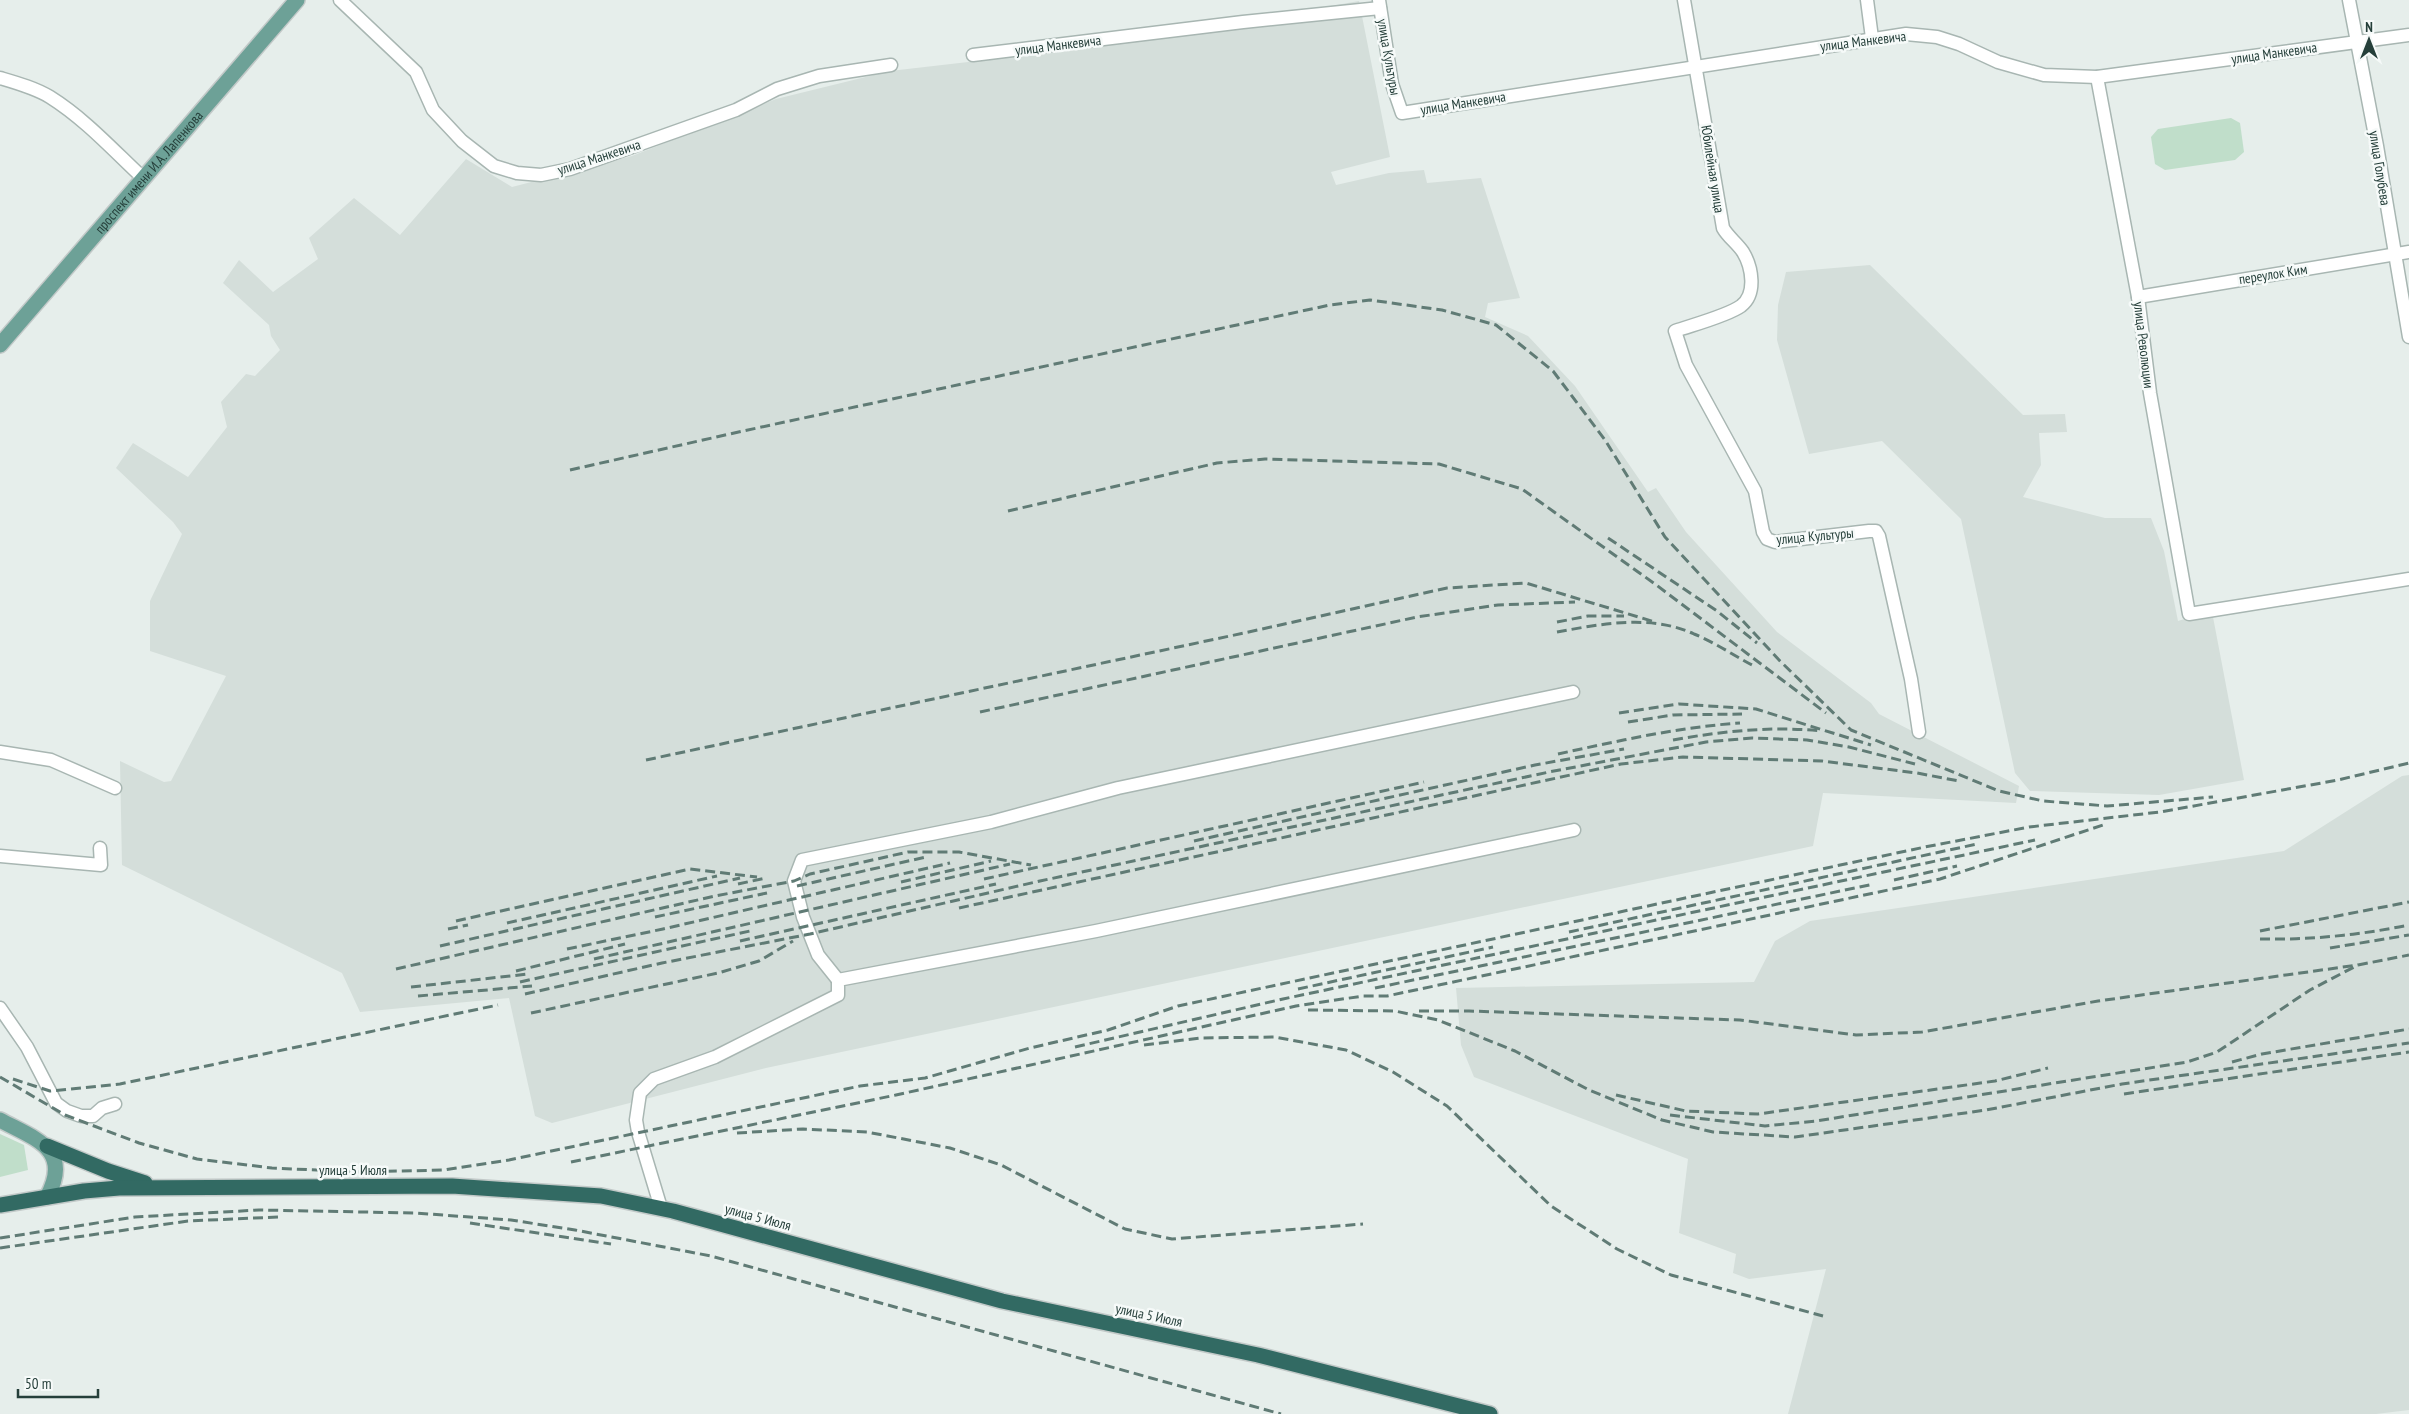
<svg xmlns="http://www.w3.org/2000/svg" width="2409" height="1414" font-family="'PT Sans Narrow',sans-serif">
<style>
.built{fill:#d4deda}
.green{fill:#c0deca}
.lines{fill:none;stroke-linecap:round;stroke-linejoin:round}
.minor-casing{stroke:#a8b6b2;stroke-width:15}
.major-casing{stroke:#c2c9c8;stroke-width:18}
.highway-casing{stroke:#c2c9c8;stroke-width:18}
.minor{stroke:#fff;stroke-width:12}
.major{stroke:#6da197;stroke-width:15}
.highway{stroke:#326a63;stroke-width:15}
.rail{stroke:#607b75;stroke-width:3;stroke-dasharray:10 5;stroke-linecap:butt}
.labels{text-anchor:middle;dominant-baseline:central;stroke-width:5;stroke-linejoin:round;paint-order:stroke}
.street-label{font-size:14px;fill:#253f3a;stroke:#f6faf9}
</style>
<rect width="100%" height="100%" fill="#e6eeeb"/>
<!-- built -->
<g class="built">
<polygon points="1359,1 1390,157 1331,172 1336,185 1389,173 1424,170 1427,183 1481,178 1520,298 1488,303 1485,317 1528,336 1575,386 1648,492 1656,488 1686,532 1777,632 1871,703 1879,714 2019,786 2016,803 1823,793 1813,846 766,1068 552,1123 535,1116 509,998 360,1012 342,973 122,865 120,761 164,782 171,781 226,676 150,651 150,601 182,534 173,522 116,468 133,443 188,477 227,427 221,402 246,374 255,376 280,350 271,336 269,325 223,283 239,260 273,292 318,259 309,238 354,198 400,235 466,159 512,187 632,156 776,99 890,71 1098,47"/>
<polygon points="1870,265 2023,415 2065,414 2067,432 2039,433 2041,465 2023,497 2105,518 2151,518 2164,551 2178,621 2191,617 2213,617 2244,780 2159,795 2030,791 2015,773 1961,519 1882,441 1809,454 1777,340 1778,305 1786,272"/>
<polygon points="2409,775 2409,1410 2376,1414 1788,1414 1826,1269 1749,1279 1733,1273 1736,1254 1679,1233 1688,1159 1474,1077 1461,1045 1456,988 1754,982 1775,941 1810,921 2284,851 2402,776"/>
</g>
<!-- green -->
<g class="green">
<polygon points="2231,118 2240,123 2244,152 2235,160 2165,170 2155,164 2151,137 2158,129"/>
<polygon points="0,1134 24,1145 28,1170 0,1177"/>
</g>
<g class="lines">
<!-- minor casing -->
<g class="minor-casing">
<g id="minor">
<polyline points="340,0 416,72 433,110 462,141 494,166 517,173 541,175 570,169 736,110 777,89 819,76 891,65"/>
<polyline points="1379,0 1392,84 1402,113 1906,34 1937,37 1959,44 1998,62 2044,75 2097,77 2409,35"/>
<path d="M1684 0 1723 228C1728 237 1737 243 1743 252 1752 267 1757 294 1741 306 1727 316 1692 325 1675 331L1686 365 1755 491 1763 532 1767 539 1775 542 1869 531H1876L1879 536 1911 679 1919 732"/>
<polyline points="1867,0 1872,38"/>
<polyline points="2349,0 2377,146 2409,337"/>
<polyline points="973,55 1243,22 1380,8"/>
<polyline points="2097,77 2138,297 2150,393 2189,614 2409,579"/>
<path d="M0 78C17 83 35 88 50 97 85 119 113 150 143 178"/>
<polyline points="2138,297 2409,252"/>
<polyline points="0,752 51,760 115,788"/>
<polyline points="0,856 101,865 100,848"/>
<polyline points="838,980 818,955 803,917 794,881 802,860 991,822 1118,788 1573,692"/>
<polyline points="0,1008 27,1047 56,1103 67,1111 81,1116 93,1116 102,1108 115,1104"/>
<polyline points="661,1208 638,1132 636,1120 640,1093 654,1079 715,1057 838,995 838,980 1096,931 1574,830"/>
</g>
</g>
<!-- major casing -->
<g class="major-casing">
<g id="major">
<path id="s1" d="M0 345 297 0"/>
<path d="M0 1120C35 1139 73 1149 47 1197"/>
</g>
</g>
<!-- highway casing -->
<g class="highway-casing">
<g id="highway">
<polyline points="47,1146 108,1171 145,1183"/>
<polyline points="0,1205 84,1191 119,1188 452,1186 601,1196 673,1211 1002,1301 1258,1355 1490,1414"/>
</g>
</g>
<!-- minor -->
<use href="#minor" class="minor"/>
<!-- major -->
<use href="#major" class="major"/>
<!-- highway -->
<use href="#highway" class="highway"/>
<!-- rail -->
<g class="rail">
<polyline points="570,470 743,431 1330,305 1370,300 1442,310 1496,325 1553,371 1605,440 1665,537 1780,661 1851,730 1999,791 2043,801 2107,806 2213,797"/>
<polyline points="1008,511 1217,463 1265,459 1439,464 1522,489 1655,584 1826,713"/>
<polyline points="1608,538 1717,611 1757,643"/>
<polyline points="1557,622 1588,616 1624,616"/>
<path d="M1557 632C1601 624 1651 614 1694 634 1714 642 1733 655 1752 665"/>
<polyline points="980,712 1417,617 1498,605 1575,602"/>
<polyline points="1619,713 1679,704 1756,709 1871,745"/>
<polyline points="1628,722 1673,715 1742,714"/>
<path d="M1673 740C1723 731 1772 726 1822 731"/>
<path d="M1558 754C1618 741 1679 727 1740 723"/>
<polyline points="646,760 1244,633 1447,588 1526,583 1655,622"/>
<polyline points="1194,841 1535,765 1624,749"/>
<polyline points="984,879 1424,782"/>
<polyline points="1894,880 1957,866"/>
<polyline points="901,882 991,861"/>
<polyline points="738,884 766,878"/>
<polyline points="797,886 926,857"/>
<polyline points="959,908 1621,764 1683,757 1822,761 1917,773 1959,781"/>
<polyline points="655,917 767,893"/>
<polyline points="456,921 690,869 757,877"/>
<polyline points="507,923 717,876"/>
<polyline points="448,929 468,925"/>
<polyline points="2260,931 2409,902"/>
<polyline points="1569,932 1977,844"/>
<path d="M2260 939C2310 940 2360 935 2409 925"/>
<polyline points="740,941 996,884"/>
<polyline points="440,946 740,878"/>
<polyline points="2330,948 2409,935"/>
<polyline points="567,949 663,929 950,863"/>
<polyline points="594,959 1010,864"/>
<polyline points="396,969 715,896 794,881 810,874 908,852 959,852 1031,865"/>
<polyline points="516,971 625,944"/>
<polyline points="520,982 750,931"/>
<polyline points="411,987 528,974"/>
<polyline points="1375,988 1874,884"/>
<polyline points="1298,989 1493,947"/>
<polyline points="525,994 662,963 810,934 1040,881 1549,772 1706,742 1752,738 1807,740 1849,747 1915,764"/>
<polyline points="418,996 532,986"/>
<polyline points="1308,1010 1395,1011 1438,1020 1515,1051 1589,1090 1662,1120 1713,1132 1795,1137 1986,1110 2122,1084 2409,1043"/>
<polyline points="1419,1011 1469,1011 1740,1020 1856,1035 1922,1032 2098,1001 2358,965"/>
<polyline points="531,1013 718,973 759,961 793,941"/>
<polyline points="1144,1045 1200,1038 1274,1037 1346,1050 1393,1072 1447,1106 1551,1206 1617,1249 1671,1275 1823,1316"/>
<polyline points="1075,1047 1283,999 2035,840"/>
<polyline points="2232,1062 2262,1054 2409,1029"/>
<polyline points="0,1077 65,1115 139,1143 197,1159 272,1168 360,1172 444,1170 509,1160 860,1086 925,1078 1030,1048 1108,1030 1178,1006 1925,847 2029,827 2160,812 2338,780 2409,763"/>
<polyline points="13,1079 50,1091 120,1084 498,1005"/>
<polyline points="2124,1094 2409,1052"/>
<polyline points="1616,1095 1686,1111 1758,1114 1995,1081 2048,1068"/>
<polyline points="1670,1115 1765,1126 1816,1121 2187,1062 2217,1052 2310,990 2358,965 2409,955"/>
<polyline points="737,1133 803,1129 867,1132 950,1148 1001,1165 1125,1229 1172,1239 1363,1224"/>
<polyline points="571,1162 896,1095 1296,1006 1363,996 1387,996 1940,879 2103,825"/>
<polyline points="470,1223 611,1244"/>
<polyline points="0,1238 135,1217 259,1210 415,1213 511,1220 575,1230 711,1256 1281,1414"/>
<polyline points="0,1248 188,1221 278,1217"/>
</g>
</g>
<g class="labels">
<!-- street labels -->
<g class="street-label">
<text transform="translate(1863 41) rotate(-7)">улица Манкевича</text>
<text transform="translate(1058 45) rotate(-7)">улица Манкевича</text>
<text transform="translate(2274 53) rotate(-8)">улица Манкевича</text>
<text transform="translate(1389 57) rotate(80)">улица Культуры</text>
<text transform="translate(1463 103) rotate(-9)">улица Манкевича</text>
<text transform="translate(599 157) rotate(-18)">улица Манкевича</text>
<text transform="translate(2380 168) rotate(81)">улица Голубева</text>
<text transform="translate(1713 169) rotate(81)">Юбилейная улица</text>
<text stroke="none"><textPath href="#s1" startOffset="228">проспект имени И.А. Лапенкова</textPath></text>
<text transform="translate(2273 274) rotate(-9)">переулок Ким</text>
<text transform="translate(2144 345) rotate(83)">улица Революции</text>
<text transform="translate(1815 536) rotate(-5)">улица Культуры</text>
<text x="353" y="1170">улица 5 Июля</text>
<text transform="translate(758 1217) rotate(15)">улица 5 Июля</text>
<text transform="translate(1149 1315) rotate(12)">улица 5 Июля</text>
</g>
</g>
<!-- north arrow -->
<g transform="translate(2369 40)" stroke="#f6faf9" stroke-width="4" paint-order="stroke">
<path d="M0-4L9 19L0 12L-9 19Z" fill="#253f3a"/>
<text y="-8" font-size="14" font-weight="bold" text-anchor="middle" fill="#253f3a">N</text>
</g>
<!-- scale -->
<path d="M18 1389v8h80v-8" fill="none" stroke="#253f3a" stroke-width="2.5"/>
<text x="25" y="1389" font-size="15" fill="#253f3a" stroke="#f6faf9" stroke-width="4" paint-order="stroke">50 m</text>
</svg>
